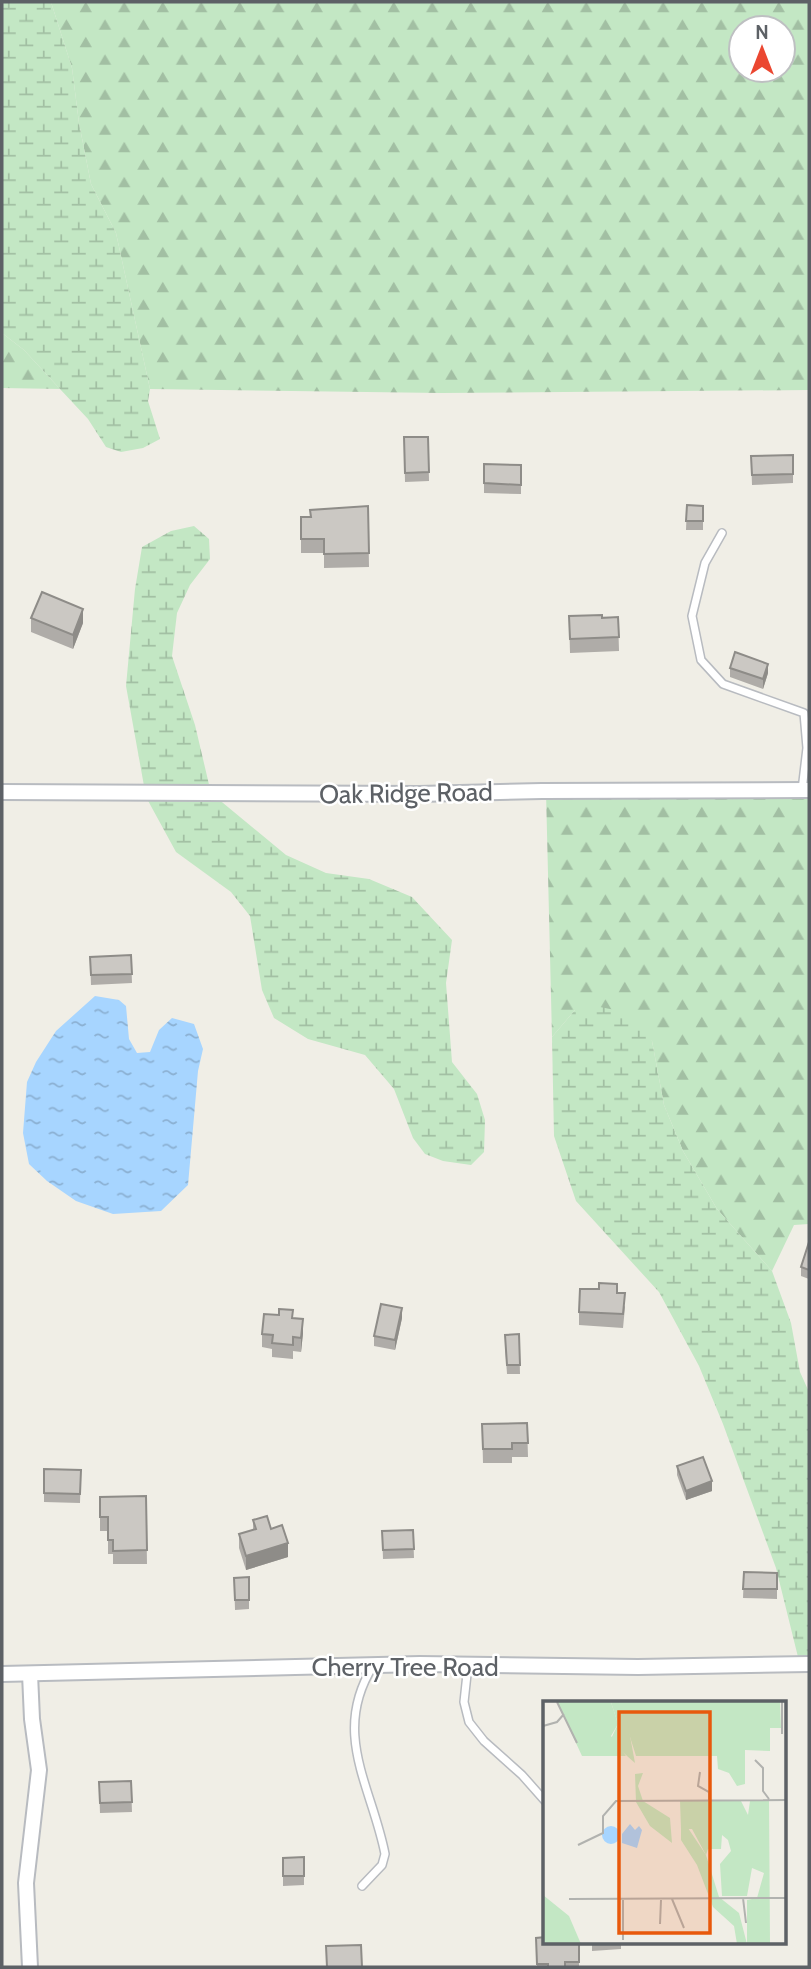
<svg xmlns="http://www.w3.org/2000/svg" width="811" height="1969" font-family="Cabin,sans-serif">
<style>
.forest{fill:url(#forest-firs);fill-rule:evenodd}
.wetland{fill:url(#wetland-marsh)}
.water{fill:url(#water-ripples)}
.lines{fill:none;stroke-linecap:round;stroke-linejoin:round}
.service-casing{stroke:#b8bbc0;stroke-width:10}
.minor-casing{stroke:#b8bbc0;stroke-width:18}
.service{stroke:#fff;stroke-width:7}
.minor{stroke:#fff;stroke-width:14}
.wall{fill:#afaca8}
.shaded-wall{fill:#8e8c88}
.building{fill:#cbc8c3;stroke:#8e8c88;stroke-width:2}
.labels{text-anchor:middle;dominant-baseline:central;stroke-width:5;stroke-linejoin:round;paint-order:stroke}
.street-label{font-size:26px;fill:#5d6166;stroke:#fff}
.inset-road{fill:none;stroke:#b1b2af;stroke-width:2}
.view{fill:#e8590c;fill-opacity:0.15;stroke:#e8590c;stroke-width:3.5}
.inset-edge{fill:none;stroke:#5d6166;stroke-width:3.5}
</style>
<defs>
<pattern id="forest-firs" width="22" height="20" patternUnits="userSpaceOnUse" patternTransform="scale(1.75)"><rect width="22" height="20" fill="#c3e7c4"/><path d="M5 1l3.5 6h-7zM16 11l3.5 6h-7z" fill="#a2bfa3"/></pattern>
<pattern id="wetland-marsh" width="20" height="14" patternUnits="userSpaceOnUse" patternTransform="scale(1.75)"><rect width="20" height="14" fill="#c3e7c4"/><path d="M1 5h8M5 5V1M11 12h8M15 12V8" fill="none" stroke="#a2bfa3"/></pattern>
<pattern id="water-ripples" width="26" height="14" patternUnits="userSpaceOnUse" patternTransform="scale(1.75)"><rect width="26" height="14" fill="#a7d5ff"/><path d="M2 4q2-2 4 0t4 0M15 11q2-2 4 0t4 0" fill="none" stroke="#8bb0d2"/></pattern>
</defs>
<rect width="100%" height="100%" fill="#f0eee6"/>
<!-- forest -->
<g class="forest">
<path d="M51 2H809V390L441 393 150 389 116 233 91 184 79 123 72 68ZM741 28H783V70H741Z"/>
<polygon points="2,333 24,350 60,389 2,388"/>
<polygon points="809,790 809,1224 794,1225 772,1271 717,1209 683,1151 664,1105 652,1041 575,1010 552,1037 546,792"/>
</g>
<!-- wetland -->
<g class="wetland">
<polygon points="2,2 51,2 72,68 79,123 91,184 116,233 150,389 148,401 160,439 143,448 121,452 106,447 88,419 60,389 24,350 2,333"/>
<polygon points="194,526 209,539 210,559 190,585 177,613 172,656 195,725 211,793 286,855 326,873 369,879 412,897 452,940 446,983 452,1062 477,1094 485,1120 484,1152 471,1165 443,1161 425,1154 413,1138 394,1089 365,1055 308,1039 274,1018 262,990 250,916 231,892 176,852 146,797 126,686 135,589 142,547 171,531"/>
<polygon points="600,1007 630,1013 652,1041 664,1105 683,1151 717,1209 772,1271 791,1323 800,1372 809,1392 809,1675 798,1657 776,1568 723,1424 699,1366 659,1292 576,1201 554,1136 552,1037 575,1010"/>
</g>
<!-- water -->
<polygon class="water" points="95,996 119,1000 126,1006 129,1039 137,1053 150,1052 159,1030 172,1018 194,1024 203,1049 198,1071 188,1185 161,1211 113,1214 76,1201 47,1181 29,1164 23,1133 27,1082 36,1062 56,1031"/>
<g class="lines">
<!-- service casing -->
<g class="service-casing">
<g id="service">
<polyline points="722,533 705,563 692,616 701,660 723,684 804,713 807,748 802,790"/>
<polyline points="468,1665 464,1702 469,1722 484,1741 522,1775 545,1801"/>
<path d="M362 1886 382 1865 385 1854C372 1787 331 1733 373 1666"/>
</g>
</g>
<!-- minor casing -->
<g class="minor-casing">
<g id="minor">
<polyline points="2,792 419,794 542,791 809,790"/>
<polyline points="2,1674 420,1664 638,1667 809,1664"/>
<polyline points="30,1967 26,1883 39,1770 32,1719 30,1674"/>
</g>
</g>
<!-- service -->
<use href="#service" class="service"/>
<!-- minor -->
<use href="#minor" class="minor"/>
</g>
<!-- wall -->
<g class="wall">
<polygon points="404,437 428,437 429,481 405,482"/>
<polygon points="793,455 793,483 752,485 751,456"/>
<polygon points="484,464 521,465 521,494 484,493"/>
<polygon points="687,505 703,506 703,530 686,530"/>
<polygon points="368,506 369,567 324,568 324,553 301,553 301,517 311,517"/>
<polygon points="569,616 618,617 619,651 570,653"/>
<polygon points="31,618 83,623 73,649 31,632"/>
<polygon points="730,668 768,673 763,689 730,677"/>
<polygon points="131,955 132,983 91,985 90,957"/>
<polygon points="809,1242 809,1279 801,1276 801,1267"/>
<polygon points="617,1293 625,1307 623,1328 579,1325 579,1312"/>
<polygon points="293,1318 303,1333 301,1352 293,1351 293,1359 272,1357 272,1349 262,1347 262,1334"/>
<polygon points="402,1318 395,1350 374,1346 374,1336"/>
<polygon points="519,1334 520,1374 507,1374 505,1345"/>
<polygon points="527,1423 528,1457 512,1457 512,1463 483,1463 482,1424"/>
<polygon points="677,1466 712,1491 686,1500 677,1475"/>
<polygon points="44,1469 81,1470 80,1503 44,1502"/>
<polygon points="146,1496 147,1564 113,1564 113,1554 108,1554 108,1531 100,1531 100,1497"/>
<polygon points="253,1520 271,1529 288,1557 246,1570 239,1548 239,1534 253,1530"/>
<polygon points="413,1530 414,1558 383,1559 382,1531"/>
<polygon points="744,1572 777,1573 777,1599 743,1598"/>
<polygon points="249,1577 249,1609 235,1610 234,1578"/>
<polygon points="131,1781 132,1812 100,1813 99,1782"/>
<polygon points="304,1857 304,1885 283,1886 283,1858"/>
<polygon points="536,1938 579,1943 579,1967 537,1967"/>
<polygon points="592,1943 621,1943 621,1949 592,1951"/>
</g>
<!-- shaded-wall -->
<g class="shaded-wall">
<polygon points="83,609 83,623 73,649 73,635"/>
<polygon points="768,664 768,673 763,689 763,679"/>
<polygon points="402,1308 402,1318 395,1350 395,1340"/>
<polygon points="303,1319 303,1333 301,1352 301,1338"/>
<polygon points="712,1481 712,1491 686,1500 686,1491"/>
<polygon points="288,1543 288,1557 246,1570 246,1556"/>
</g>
<!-- building -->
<g class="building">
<polygon points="404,437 428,437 429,472 405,473"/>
<polygon points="793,455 793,474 752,475 751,456"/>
<polygon points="484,464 521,465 521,485 484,483"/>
<polygon points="687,505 703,506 703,521 686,521"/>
<polygon points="368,506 369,553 324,554 324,539 301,539 301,517 311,517 310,510"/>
<polygon points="42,592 83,609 73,635 31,618"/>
<polygon points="602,615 602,618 618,617 619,637 570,639 569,616"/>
<polygon points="735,652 768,664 763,679 730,668"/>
<polygon points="131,955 132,974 91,975 90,957"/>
<polygon points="809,1242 809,1270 801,1267"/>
<polygon points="599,1283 617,1284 617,1293 625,1293 623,1314 579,1312 580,1289 599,1289"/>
<polygon points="381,1304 402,1308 395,1340 374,1336"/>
<polygon points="279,1309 293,1310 292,1318 303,1319 301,1338 293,1337 293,1345 272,1343 273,1335 262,1334 264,1314 279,1315"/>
<polygon points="519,1334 520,1365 507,1365 505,1335"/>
<polygon points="527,1423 528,1443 512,1443 512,1449 483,1449 482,1424"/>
<polygon points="703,1457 712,1481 686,1491 677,1466"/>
<polygon points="44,1469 81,1470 80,1494 44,1493"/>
<polygon points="146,1496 147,1550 113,1551 113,1540 108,1540 108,1517 100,1517 100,1497"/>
<polygon points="267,1516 271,1529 282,1525 288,1543 246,1556 239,1534 256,1529 253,1520"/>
<polygon points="413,1530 414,1549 383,1550 382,1531"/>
<polygon points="744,1572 777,1573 777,1589 743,1589"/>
<polygon points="249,1577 249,1600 235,1600 234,1578"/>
<polygon points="131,1781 132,1802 100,1803 99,1782"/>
<polygon points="304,1857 304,1876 283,1876 283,1858"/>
<polygon points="545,1937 545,1943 579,1943 579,1962 565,1962 565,1967 548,1967 548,1964 537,1964 536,1938"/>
<polygon points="361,1945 362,1967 327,1967 326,1946"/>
</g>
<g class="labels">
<!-- street labels -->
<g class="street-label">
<text transform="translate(406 793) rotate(-1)">Oak Ridge Road</text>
<text x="405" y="1667">Cherry Tree Road</text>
</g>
</g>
<!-- overview -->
<g transform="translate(543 1701)">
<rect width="243" height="243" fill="#f0eee6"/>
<path d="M14 1H68L75 23 68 35 83 55H39ZM76 1H237L238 27H227V50L202 49V83L194 85 186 72 175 68 174 55H93ZM226 99 227 243H204V199L214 197 221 172 209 167 204 195H179L177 163 188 150 185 139 179 134 178 148H165L163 154 149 128H138L137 100H198L205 114 207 100Z" fill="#c3e7c4"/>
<path d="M68 1H76L83 13 92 62 67 40 75 23ZM100 72 95 85 100 100 127 117 129 142 107 125 93 101 92 73ZM143 124 163 154 176 196 196 212 204 243H194L191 225 170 206 154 164 138 139V128ZM0 194 26 215 38 243H0Z" fill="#c3e7c4"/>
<path d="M87 123 92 129 96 125 99 129 94 147 79 142V133ZM59 134a9 9 0 1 1 18 0a9 9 0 1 1-18 0Z" fill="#a7d5ff"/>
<path class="inset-road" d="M14 1 34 42M239 1V33M0 25 14 21 21 13M212 59 220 67V90L226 98M157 71 155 85 166 91V100M35 144 60 132V115L73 100 244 99M200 197 203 222M26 198 244 197M129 198 141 227M80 199V239M117 223 118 199"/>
<path class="view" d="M76 11H167V232H76Z"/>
<rect width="243" height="243" class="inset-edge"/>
</g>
<!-- border -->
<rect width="811" height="1969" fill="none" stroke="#5d6166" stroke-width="7"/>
<!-- north arrow -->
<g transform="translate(762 49)"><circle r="33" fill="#ffffff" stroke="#bec0c2" stroke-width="2"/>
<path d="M0-5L12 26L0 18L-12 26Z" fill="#eb4731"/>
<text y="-10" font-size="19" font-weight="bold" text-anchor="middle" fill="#5d6166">N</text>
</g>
</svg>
